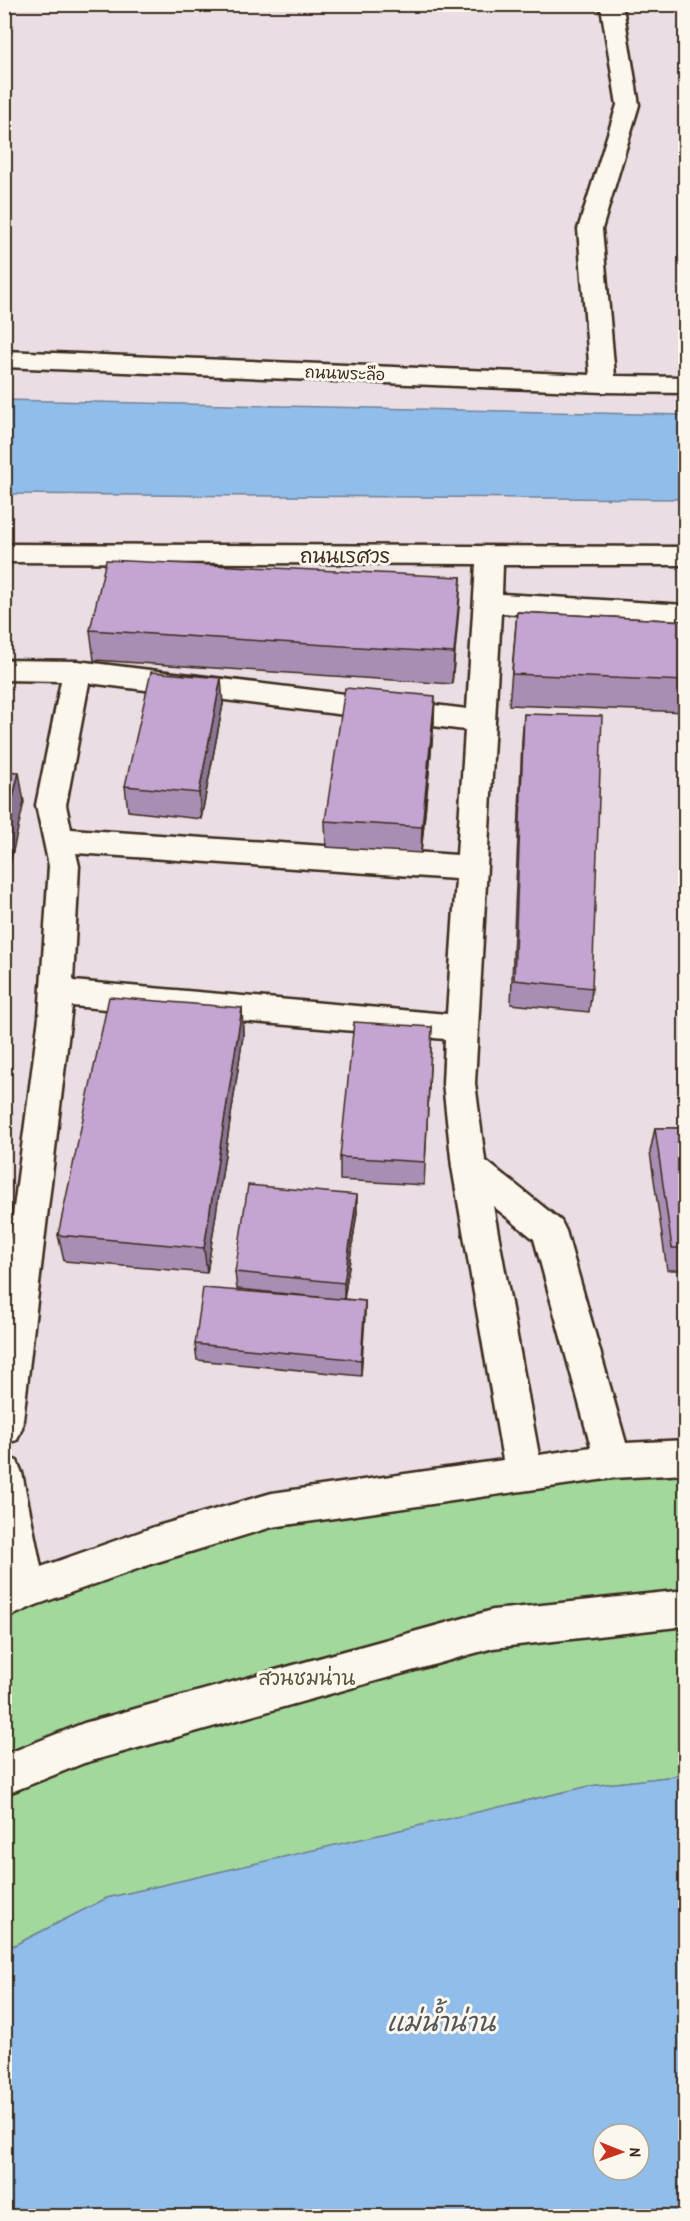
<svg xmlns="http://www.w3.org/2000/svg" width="690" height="2221" font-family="'Patrick Hand','Playpen Sans Thai',sans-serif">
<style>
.green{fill:#a2d89c;stroke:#6e815d;stroke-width:1.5}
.water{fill:#91bdea;stroke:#6f8298;stroke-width:1.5;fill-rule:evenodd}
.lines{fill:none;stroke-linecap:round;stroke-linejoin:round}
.minor-casing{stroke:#3b2a1e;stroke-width:5}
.minor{fill:#fbf7ec;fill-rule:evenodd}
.wall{fill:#a98eb4;stroke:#3b2a1e;stroke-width:1.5}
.shaded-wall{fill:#897492;stroke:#3b2a1e;stroke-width:1.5}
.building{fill:#c4a5d1;stroke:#3b2a1e;stroke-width:1.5}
.labels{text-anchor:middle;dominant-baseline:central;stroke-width:6;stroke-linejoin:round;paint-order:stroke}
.far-street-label{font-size:16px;fill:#3b2a1e;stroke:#fbf7ec}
.street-label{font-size:20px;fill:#3b2a1e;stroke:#fbf7ec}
.park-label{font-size:20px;fill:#55563e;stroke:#fbf7ec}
.near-water-label{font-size:26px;font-style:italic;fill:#55565b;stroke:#fbf7ec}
</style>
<rect width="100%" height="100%" fill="#eadee4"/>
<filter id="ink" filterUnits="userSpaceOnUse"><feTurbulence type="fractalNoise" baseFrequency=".0167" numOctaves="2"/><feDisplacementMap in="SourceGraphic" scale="12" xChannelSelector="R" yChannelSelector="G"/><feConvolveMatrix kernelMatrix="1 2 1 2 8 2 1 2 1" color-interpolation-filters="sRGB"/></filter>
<g filter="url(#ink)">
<!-- green -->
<polygon class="green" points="685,1457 685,1775 590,1786 107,1898 5,1950 5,1601 272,1510"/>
<!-- water -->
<g class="water">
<polygon points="5,400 685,415 685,499 5,494"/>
<path d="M685 1775V2216H5V1950L107 1898 590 1786ZM603 2134H639V2170H603Z"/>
</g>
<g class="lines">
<!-- minor casing -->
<g class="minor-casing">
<g id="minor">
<polygon points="598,4 620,4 624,13 639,105 602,229 615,376 686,377 686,393 603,392 4,367 4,351 590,375 578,229 617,105 602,13"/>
<path d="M4 544 686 547V565H503L502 594 686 605V625L501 613 475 1083 485 1160 561 1221 566 1231 626 1443 686 1440V1474L613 1478 272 1527 154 1563 36 1605 4 1619V1456L17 1461 22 1473 41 1567 154 1527 272 1493 503 1460 452 1167 443 1083 445 1039 72 1006 22 1428 17 1440 4 1444V1284L39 1017 49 866 36 805 61 681 4 680V660L77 661 467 709 476 564 4 562ZM89 683 465 730 457 855 71 829 66 805ZM76 853 456 879 447 1014 73 981 79 866ZM493 1206 534 1239 591 1447 539 1455Z"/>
<polygon points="686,1590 686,1626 493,1648 84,1763 4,1795 4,1755 84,1723 493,1610"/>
</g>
</g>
<!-- minor -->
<use href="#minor" class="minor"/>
</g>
<!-- wall -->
<g class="wall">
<polygon points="461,577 452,684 94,660 90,630"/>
<polygon points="517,612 686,621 686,712 509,705"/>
<polygon points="223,704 201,819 128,811 125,786"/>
<polygon points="524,714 592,988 589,1012 511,1004 522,740"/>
<polygon points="434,722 421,853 326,847 325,821"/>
<polygon points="242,1008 243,1036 207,1273 64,1261 58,1235"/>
<polygon points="432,1027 424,1185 340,1180 340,1157"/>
<polygon points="655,1128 686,1128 686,1270 667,1270 650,1152"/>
<polygon points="357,1212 344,1299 365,1301 361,1376 197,1360 195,1344 328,1298 237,1289 235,1272"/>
</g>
<!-- shaded-wall -->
<g class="shaded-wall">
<polygon points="461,577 459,608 452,684 454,653"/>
<polygon points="221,678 223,704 201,819 199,793"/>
<polygon points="435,696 434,722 421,853 422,827"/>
<polygon points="19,772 24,802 4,891 4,835"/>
<polygon points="242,1008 243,1036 207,1273 204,1248"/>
<polygon points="357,1195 357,1212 344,1300 344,1283"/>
<polygon points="365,1301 365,1317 361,1376 361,1360"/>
</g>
<!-- building -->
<g class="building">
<polygon points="106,560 461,577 454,653 90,630"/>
<polygon points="517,612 686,621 686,681 512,674"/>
<polygon points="151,672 221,678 199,793 125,786"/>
<polygon points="345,688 435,696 422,827 325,821"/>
<polygon points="524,714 602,716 592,988 514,980"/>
<polygon points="4,771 19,772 4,835"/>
<polygon points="109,997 242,1008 204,1248 58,1235"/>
<polygon points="354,1022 432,1027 425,1162 340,1157"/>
<polygon points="655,1128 686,1128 686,1248 672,1248"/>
<polygon points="248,1185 357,1195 344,1283 235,1272"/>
<polygon points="203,1288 365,1301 361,1360 195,1344"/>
</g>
</g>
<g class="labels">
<!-- far-street labels -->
<g class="far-street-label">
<text transform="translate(345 373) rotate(2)">ถนนพระลือ</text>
</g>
<!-- street labels -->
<g class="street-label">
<text x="345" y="555">ถนนเรศวร</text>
</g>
<!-- park labels -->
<g class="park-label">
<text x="307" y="1677">สวนชมน่าน</text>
</g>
<!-- near-water labels -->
<g class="near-water-label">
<text x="441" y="2021">แม่น้ำน่าน</text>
</g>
</g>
<!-- margin -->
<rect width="690" height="2221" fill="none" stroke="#fbf7ec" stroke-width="24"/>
<rect x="12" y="12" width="666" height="2197" fill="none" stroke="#3b2a1e" stroke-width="2" filter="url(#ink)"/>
<!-- north arrow -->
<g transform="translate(621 2152) rotate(91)"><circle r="28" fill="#fbf7ec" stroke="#aea59a" stroke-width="1.5"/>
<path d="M0-4.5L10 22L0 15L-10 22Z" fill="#c8321e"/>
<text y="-9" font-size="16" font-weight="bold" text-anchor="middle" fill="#3b2a1e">N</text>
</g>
</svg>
